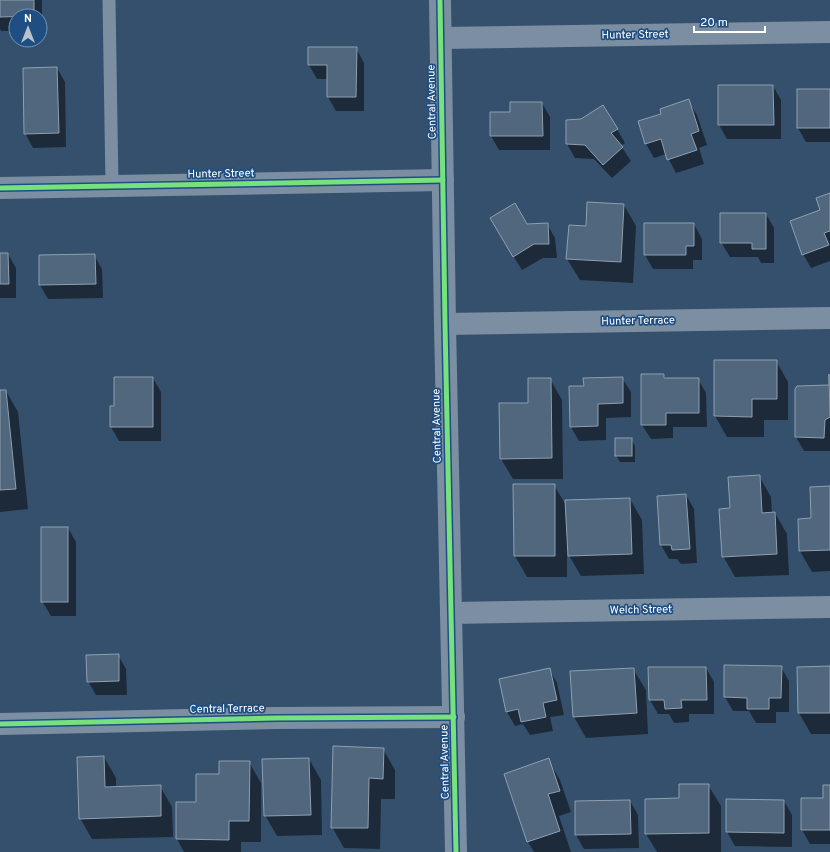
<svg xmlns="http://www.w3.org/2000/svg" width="830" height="852" font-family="Overpass,sans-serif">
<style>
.shadow{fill:#0007}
.building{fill:#51677d;stroke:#8f9fb0}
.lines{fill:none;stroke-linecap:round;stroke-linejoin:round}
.service{stroke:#7c8ea2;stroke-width:13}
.minor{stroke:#7c8ea2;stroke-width:22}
.tertiary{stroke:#7c8ea2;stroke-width:22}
.cycleway-casing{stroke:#1f4f82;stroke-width:8}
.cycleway{stroke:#77e17e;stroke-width:5}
.labels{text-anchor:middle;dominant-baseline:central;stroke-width:3.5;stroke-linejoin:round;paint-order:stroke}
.street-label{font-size:11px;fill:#fff;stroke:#1f4f82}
</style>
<rect width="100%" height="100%" fill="#35506c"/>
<!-- shadow -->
<g class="shadow">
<polygon points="0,0 42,0 42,31 40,31 40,16 16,16 16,31 1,31 0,29"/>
<polygon points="356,48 364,63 364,111 336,111 328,97 328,79 317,79 309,65"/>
<polygon points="57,68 65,82 66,147 33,148 25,133"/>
<polygon points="719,86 773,86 781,100 781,139 727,139 719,125"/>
<polygon points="830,90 830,142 806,142 798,128"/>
<polygon points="688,101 697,115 707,145 699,148 704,164 676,173 666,154 654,158 646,144 639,122 662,114"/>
<polygon points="542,103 550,117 550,150 499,150 491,136 491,113 511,113"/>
<polygon points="567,121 617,129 625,143 621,146 631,161 612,178 594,159 575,158 567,144"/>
<polygon points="830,194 830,261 811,268 803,254 821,210"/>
<polygon points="624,205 636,226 633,283 580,280 567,259 587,227"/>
<polygon points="766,214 774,228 774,263 761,263 758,257 730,257 721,242"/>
<polygon points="547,224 555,238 557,258 543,258 522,270 499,233 527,225"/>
<polygon points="694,224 702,239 702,260 693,260 693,269 653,269 645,255"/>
<polygon points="0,254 8,254 16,268 16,298 0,298"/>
<polygon points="94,255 102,269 103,298 48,299 40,285"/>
<polygon points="776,361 788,382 788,420 764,420 764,437 727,437 715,416"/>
<polygon points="664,375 666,379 698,379 706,393 707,427 673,427 673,438 651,439 642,425"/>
<polygon points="153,378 161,392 161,441 119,441 111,427 111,407 115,407"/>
<polygon points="622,378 631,392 631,417 606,418 606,440 579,441 571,427"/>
<polygon points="550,379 562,400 563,479 513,479 501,459"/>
<polygon points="830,386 830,451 804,451 796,437 797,387"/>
<polygon points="0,391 6,391 18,412 28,509 0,512"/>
<polygon points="631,439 635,446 635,462 620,462 616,455"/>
<polygon points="759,476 771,497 772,513 775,513 787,534 789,575 735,577 723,556 731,509"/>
<polygon points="514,485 554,485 567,507 630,499 642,520 644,574 581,576 567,552 567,577 527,577 515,556"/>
<polygon points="830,487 830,571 812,572 800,551 812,519"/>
<polygon points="686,495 694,509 697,563 681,564 677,559 669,559 661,545 658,497"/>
<polygon points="68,528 76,542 76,616 51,616 42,601"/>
<polygon points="118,655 126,669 127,695 96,695 88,681"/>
<polygon points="725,666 781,667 789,681 789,712 776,712 776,723 756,723 749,711 733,711 725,697"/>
<polygon points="830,667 830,734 811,734 799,713 798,668"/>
<polygon points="649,668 706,668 714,682 714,714 689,714 689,722 674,723 669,714 658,714 650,700"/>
<polygon points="549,669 557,683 564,715 550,717 553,731 530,735 523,724 515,726 507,712 500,680"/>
<polygon points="633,669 646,690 648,734 586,738 574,717 571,672"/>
<polygon points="383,749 395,770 395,799 381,799 380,849 344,848 332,827"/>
<polygon points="104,757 116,778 116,788 160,786 172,807 173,837 92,839 80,818"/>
<polygon points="309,759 321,780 322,835 277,836 265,815"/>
<polygon points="548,760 560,780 571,812 559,816 571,852 534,852 528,842 505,774"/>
<polygon points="249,762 261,783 261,842 241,842 241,852 184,852 177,839 177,803 197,803 220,775"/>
<polygon points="708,785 721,806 721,852 657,852 646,834"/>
<polygon points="830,786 830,844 810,844 802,830 824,799"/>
<polygon points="727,800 784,801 792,815 792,847 735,846 727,832"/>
<polygon points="630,801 638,815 639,848 584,849 576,835"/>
</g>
<!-- building -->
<g class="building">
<polygon points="0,0 34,0 34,16 0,17"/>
<polygon points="308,47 357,47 356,97 327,97 327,65 308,65"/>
<polygon points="57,67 59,133 24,134 23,68"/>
<polygon points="718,85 773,85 774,125 718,125"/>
<rect x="797" y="89" width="33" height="39"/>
<polygon points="689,99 699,131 691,134 697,150 667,160 661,139 645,144 638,121 661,114 660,109"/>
<polygon points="510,102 542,102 543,136 490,136 490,112 510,112"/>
<polygon points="603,105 618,129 611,133 623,147 603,165 585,145 566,144 566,120 581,119"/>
<polygon points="830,193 830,231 824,233 829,245 802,255 790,221 820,210 816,198"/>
<polygon points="587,202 624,204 621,262 566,259 569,225 586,226"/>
<polygon points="515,203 527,224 548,223 549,244 534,244 513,257 490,218"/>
<polygon points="720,213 766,213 766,249 752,249 752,243 720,243"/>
<polygon points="644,223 694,223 694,246 686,246 686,255 644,255"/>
<polygon points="0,253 8,253 9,284 0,284"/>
<polygon points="95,254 96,284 39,285 39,255"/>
<polygon points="714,360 777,360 777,399 752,399 752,417 714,416"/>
<polygon points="641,374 664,374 664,378 699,378 699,413 666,413 666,425 641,425"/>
<polygon points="829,374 830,417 825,420 824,438 795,437 795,389 797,386 829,385"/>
<polygon points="114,377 153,377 153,427 110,427 110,406 114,406"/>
<polygon points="623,377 623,403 598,404 598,426 570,427 569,386 584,386 583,378"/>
<polygon points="528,378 551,378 552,458 500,459 499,403 528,403"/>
<polygon points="0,390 6,390 16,489 0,490"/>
<rect x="615" y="438" width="17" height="18"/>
<polygon points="760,475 762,513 775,512 777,554 722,557 719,509 730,508 728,477"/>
<polygon points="513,484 555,484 555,556 514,556"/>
<polygon points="830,486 830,550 799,551 798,519 811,518 810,487"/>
<polygon points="686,494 690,549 672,550 671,545 660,545 657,496"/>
<polygon points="630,498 632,554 568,556 565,500"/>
<rect x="41" y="527" width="27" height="75"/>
<polygon points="119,654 119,681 87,682 86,655"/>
<polygon points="724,665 782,666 781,698 769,698 769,709 747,709 747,698 724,697"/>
<polygon points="830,666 830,713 798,713 797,667"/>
<polygon points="648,667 706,667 707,700 681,700 682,708 665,709 664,700 649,700"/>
<polygon points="550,668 557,700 543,703 546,717 521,722 518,709 506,712 499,679"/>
<polygon points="634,668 637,713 573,717 570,671"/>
<polygon points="333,746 384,748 383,779 369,778 368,828 331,828"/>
<polygon points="104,756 105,787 161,785 161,816 79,819 77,757"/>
<polygon points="309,758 311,815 264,816 262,759"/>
<polygon points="549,758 560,791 548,794 560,831 527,842 504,774"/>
<polygon points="219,761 250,761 249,821 229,821 229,840 176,839 176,802 196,802 196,774 219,774"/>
<polygon points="679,784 709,784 709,833 645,834 645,799 679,798"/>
<polygon points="823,785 830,785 830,830 801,830 801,798 823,798"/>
<polygon points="726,799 784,800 784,833 726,832"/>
<polygon points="630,800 631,834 575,835 575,801"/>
</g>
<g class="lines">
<!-- service -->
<polyline class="service" points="109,0 112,186"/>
<!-- minor -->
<g class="minor">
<polyline points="441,38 830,32"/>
<polyline points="0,188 443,180"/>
<polyline points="445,324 830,318"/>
<polyline points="451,613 830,607"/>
<polyline points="0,724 275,718 454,717"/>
</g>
<!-- tertiary -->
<polyline class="tertiary" points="440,0 445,324 456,852"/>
<!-- cycleway casing -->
<g class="cycleway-casing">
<g id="cycleway">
<polyline points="440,0 445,324 456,852"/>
<polyline points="0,188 443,180"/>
<polyline points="0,724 275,718 454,717"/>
</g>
</g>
<!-- cycleway -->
<use href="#cycleway" class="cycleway"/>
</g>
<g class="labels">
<!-- street labels -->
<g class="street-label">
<text transform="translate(635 35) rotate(-1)">Hunter Street</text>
<text transform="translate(432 102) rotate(-91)">Central Avenue</text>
<text transform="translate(221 174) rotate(-1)">Hunter Street</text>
<text transform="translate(638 321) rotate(-1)">Hunter Terrace</text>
<text transform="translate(437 426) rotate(-91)">Central Avenue</text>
<text transform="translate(641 610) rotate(-1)">Welch Street</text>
<text transform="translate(227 709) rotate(-1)">Central Terrace</text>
<text transform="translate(445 762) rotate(-91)">Central Avenue</text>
</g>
</g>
<!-- north arrow -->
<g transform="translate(28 28)"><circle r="19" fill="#1f4f82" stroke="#7995b4"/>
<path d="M0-3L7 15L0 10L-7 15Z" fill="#b8c2cc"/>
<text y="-6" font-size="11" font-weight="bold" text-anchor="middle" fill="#ffffff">N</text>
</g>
<!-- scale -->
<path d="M694 26v6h71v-6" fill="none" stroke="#ffffff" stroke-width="2"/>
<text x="700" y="26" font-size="12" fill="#ffffff" stroke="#1f4f82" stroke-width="3" paint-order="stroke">20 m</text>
</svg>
